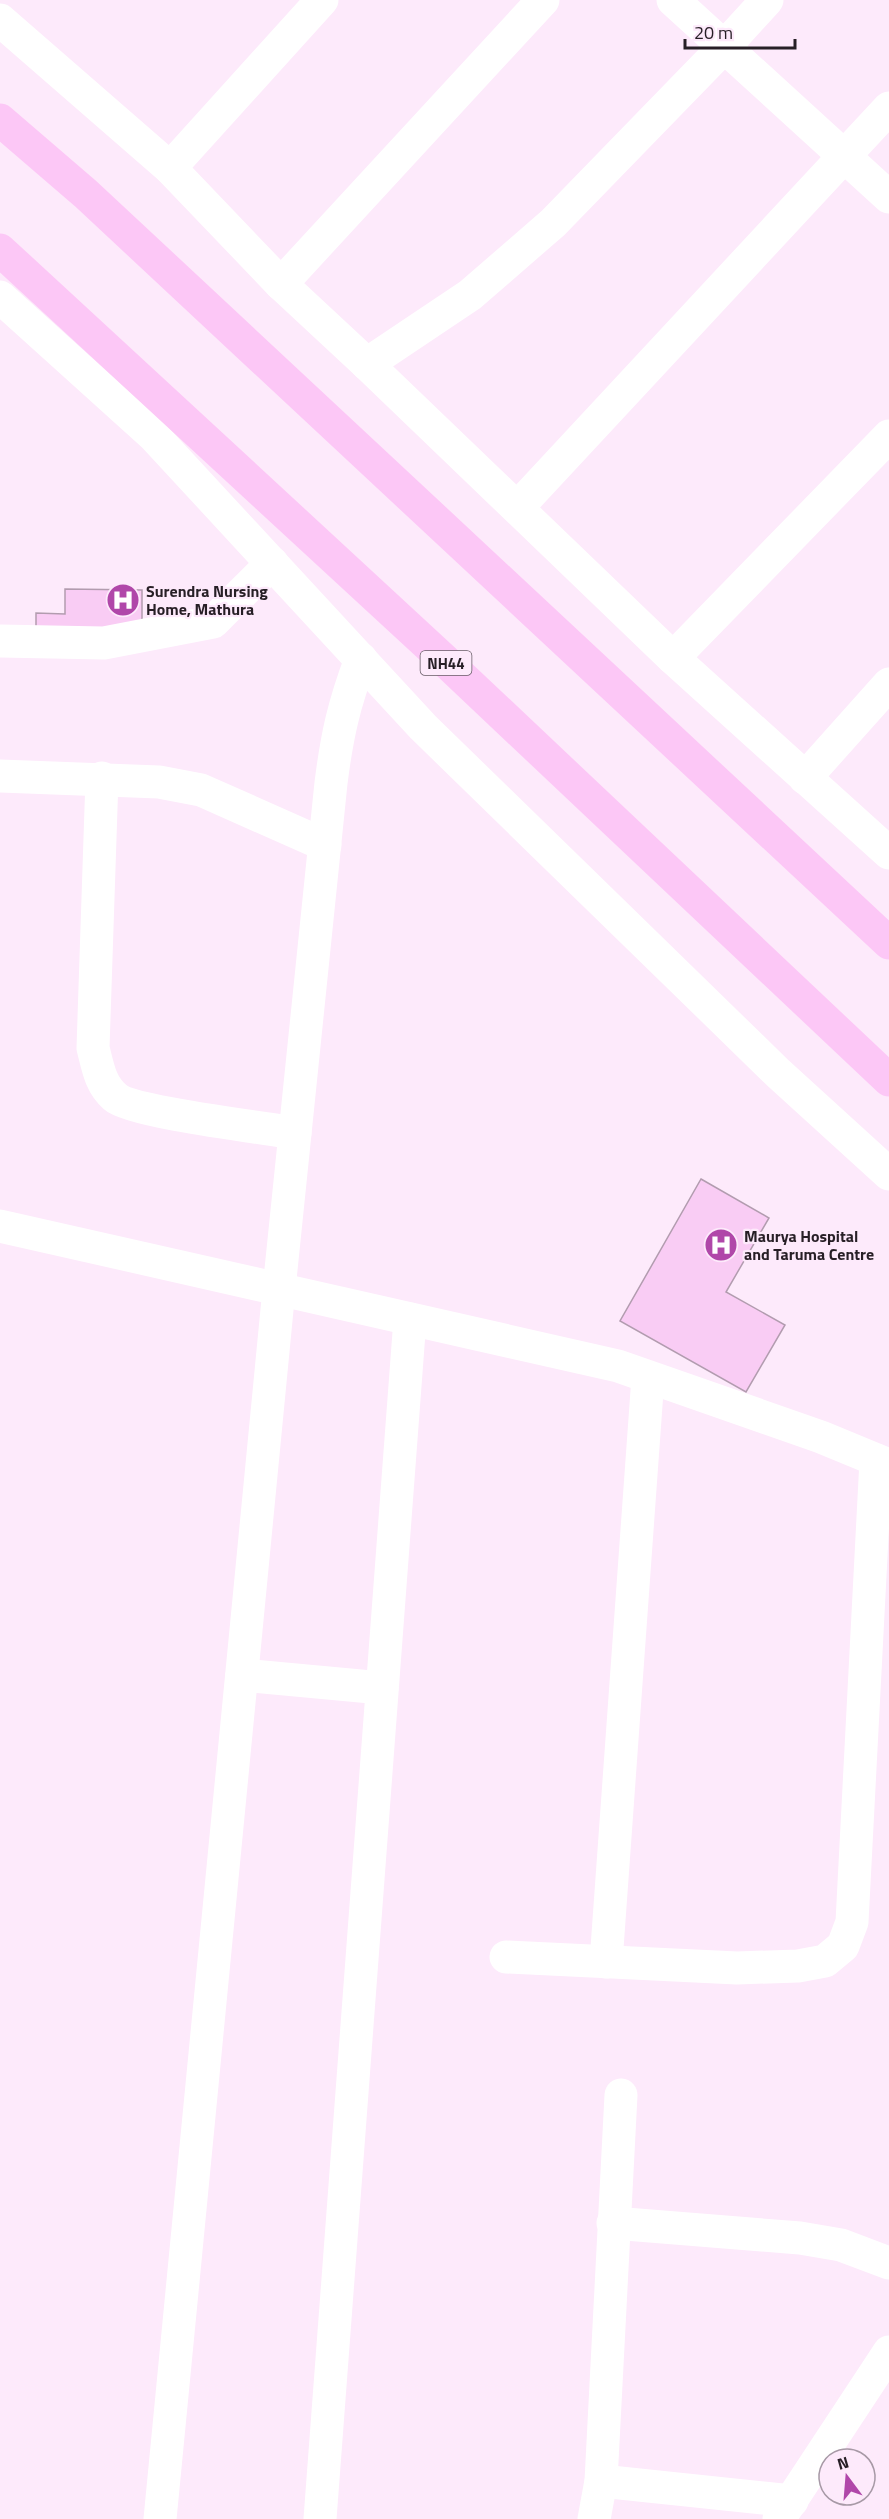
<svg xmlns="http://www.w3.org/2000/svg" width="889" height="2519" font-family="'Titillium Web',sans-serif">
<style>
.building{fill:#f9ccf4;stroke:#b29caf;stroke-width:1.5}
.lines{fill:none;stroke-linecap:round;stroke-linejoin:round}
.minor{stroke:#fff;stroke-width:33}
.tertiary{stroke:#fff;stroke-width:33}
.trunk{stroke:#fcc7f6;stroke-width:33}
.labels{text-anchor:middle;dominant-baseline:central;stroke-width:4.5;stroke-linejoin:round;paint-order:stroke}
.shield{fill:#fdeafb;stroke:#675c66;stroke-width:1.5}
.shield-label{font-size:15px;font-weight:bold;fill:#271f26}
.poi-label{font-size:16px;font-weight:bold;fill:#271f26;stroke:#fdeafb;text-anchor:start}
</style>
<rect width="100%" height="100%" fill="#fdeafb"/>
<!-- building -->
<g class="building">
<polygon points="65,589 142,590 142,633 36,632 36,613 65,614"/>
<polygon points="701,1179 769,1218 726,1292 785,1325 746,1392 620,1321"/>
</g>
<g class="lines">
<!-- minor -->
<g class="minor">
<polyline points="673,0 889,197"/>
<polyline points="170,168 322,0"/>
<polyline points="281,284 543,0"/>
<polyline points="367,364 470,295 553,223 725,46 767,0"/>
<polyline points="518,507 889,108"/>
<polyline points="0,641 104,643 213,622 272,563"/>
<polyline points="673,658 889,436"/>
<polyline points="0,776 159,782 201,790 325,845"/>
<path d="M102 778 93 1048C98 1067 100 1084 115 1097 131 1112 266 1128 295 1133"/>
<polyline points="805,778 889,684"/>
<polyline points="0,1226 618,1366 821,1437 889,1465"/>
<polyline points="242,1675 382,1688"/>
<polyline points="506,1957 737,1968 798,1966 825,1961 843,1946 852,1922 876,1460"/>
<polyline points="606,1962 648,1377"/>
<polyline points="613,2223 800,2238 841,2245 889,2263"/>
<polyline points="601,2481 792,2501"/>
<path d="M160 2519 279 1289 331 783C337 735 344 704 361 659"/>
<polyline points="320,2519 410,1319"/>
<polyline points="594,2519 601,2481 621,2095"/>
<polyline points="779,2519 889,2352"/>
</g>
<!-- tertiary -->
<g class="tertiary">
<polyline points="0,20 170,168 281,284 367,364 673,658 889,853"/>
<polyline points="0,297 154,436 423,727 778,1073 889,1174"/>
</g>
<!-- trunk -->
<g class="trunk">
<polyline points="0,120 86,194 889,943"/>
<polyline points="0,250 442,658 889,1080"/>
</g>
</g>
<!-- icons -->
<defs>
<g id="hospital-disc" transform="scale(1.725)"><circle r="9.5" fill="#b047a9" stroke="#fdeafb"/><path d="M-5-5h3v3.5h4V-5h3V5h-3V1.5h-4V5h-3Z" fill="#fff"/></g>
</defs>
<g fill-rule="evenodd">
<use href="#hospital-disc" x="123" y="600"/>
<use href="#hospital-disc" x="721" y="1245"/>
</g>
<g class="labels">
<!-- shield labels -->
<rect class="shield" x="420.5" y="651" width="51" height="24" rx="4.5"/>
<g class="shield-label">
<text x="446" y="663">NH44</text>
</g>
<!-- poi labels -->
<g class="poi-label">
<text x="146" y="591">Surendra Nursing<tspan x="146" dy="18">Home, Mathura</tspan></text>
<text x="744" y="1236">Maurya Hospital<tspan x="744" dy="18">and Taruma Centre</tspan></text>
</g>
</g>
<!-- north arrow -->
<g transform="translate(847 2477) rotate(344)"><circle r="28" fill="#fdeafb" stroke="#a799a6" stroke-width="1.5"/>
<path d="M0-4.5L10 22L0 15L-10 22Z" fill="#b047a9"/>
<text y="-9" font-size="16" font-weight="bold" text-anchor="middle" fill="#271f26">N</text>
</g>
<!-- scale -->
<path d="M685 39v9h110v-9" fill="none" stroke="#271f26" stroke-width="3"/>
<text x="694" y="39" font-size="18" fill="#271f26" stroke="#fdeafb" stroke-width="4.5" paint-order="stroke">20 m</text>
</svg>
